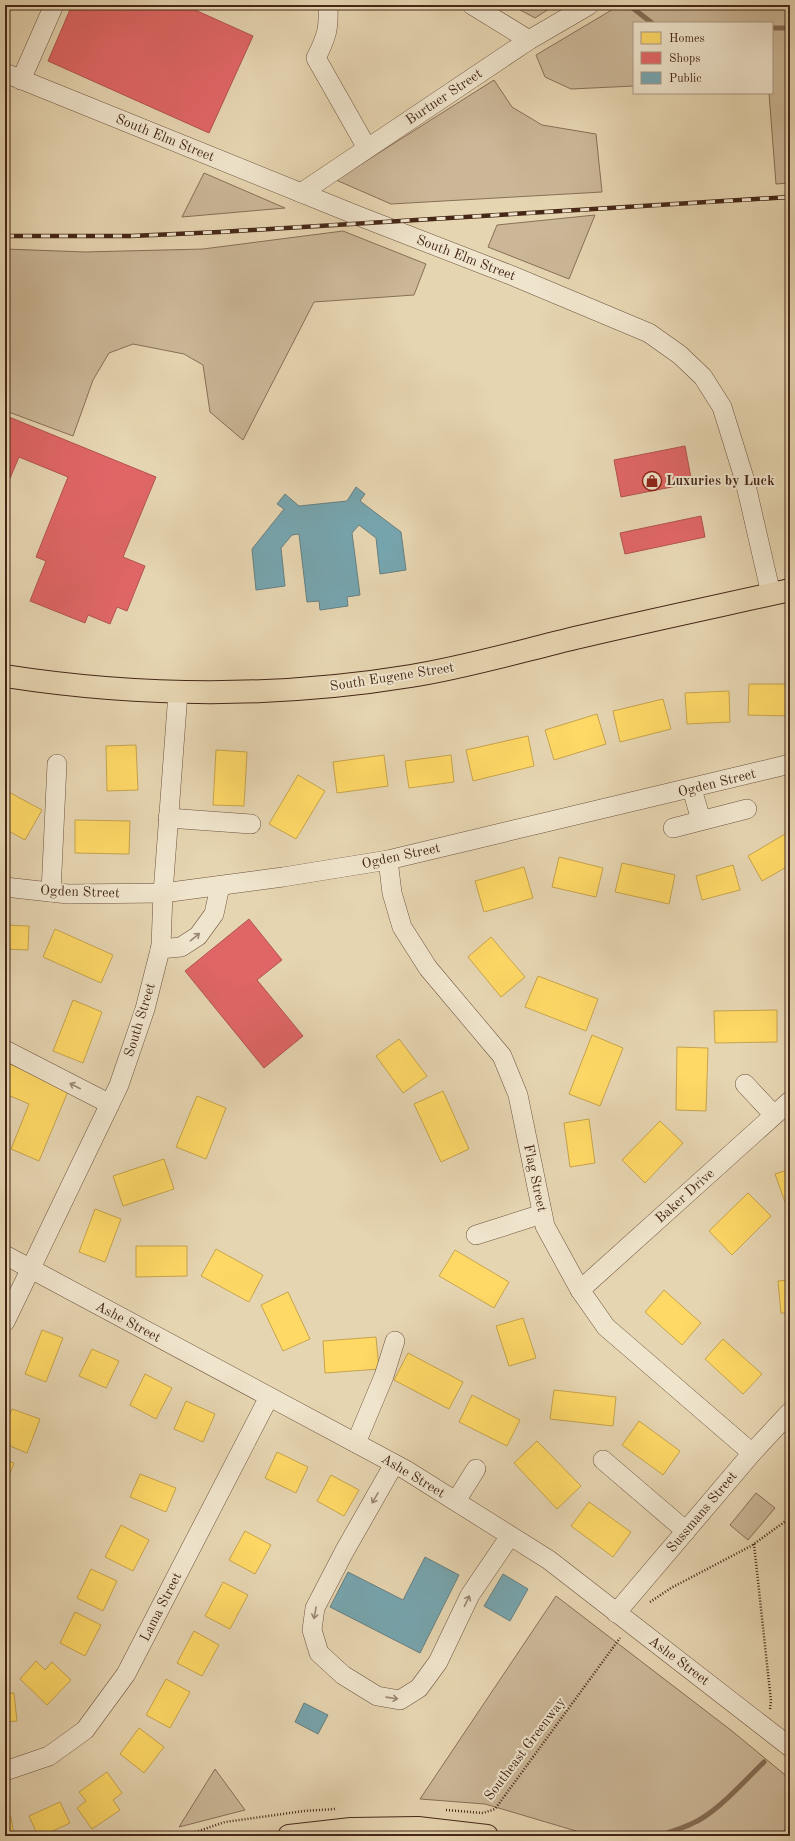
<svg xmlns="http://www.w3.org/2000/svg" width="795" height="1841" font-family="'Old Standard TT',serif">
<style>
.green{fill:#cbb797;stroke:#886f57}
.homes{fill:#ffd966;stroke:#c7a44e}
.shops{fill:#e06666;stroke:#b2534e}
.public{fill:#76a5af;stroke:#677f81}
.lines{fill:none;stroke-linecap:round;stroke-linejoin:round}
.stream{stroke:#856c54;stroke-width:5}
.minor-casing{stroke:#6d523e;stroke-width:20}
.major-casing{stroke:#452717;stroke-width:24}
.path{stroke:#452717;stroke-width:2.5;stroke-dasharray:1 2;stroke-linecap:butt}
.minor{stroke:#efe4cc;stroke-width:19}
.major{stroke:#e6d5b1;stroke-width:22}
.rail-casing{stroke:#452717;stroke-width:4.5}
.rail{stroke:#efe4cc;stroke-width:3;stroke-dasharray:9;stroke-linecap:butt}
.oneway{stroke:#9a8672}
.labels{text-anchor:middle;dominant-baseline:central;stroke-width:4;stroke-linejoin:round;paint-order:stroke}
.street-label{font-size:14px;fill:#452717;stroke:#efe4cc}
.poi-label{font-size:14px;font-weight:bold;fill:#452717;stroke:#efe4cc;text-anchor:start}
</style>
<rect width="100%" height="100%" fill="#e6d5b1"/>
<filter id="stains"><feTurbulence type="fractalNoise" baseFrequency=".005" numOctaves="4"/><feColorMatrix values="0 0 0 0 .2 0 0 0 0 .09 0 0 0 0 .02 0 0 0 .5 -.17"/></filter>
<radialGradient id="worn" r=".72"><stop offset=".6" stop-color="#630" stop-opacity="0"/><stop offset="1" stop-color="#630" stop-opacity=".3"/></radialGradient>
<!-- green -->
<g class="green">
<polygon points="511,5 555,5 535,18"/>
<polygon points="620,5 790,5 790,183 776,184 769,93 772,93 772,23 634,23 634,86 571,89 545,77 536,55"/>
<polygon points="494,80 512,107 542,125 596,134 602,192 391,204 336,180"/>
<polygon points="204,173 285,208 182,217"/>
<polygon points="595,215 569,279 488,247 497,225"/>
<polygon points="343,231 426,264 414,295 314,302 243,440 210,412 203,365 184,354 133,344 109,353 93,380 73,436 6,411 5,413 5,249 85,252 203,249"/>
<polygon points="756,1493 775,1508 748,1540 730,1525"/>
<polygon points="556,1596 732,1731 790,1779 790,1821 781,1836 593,1836 485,1804 420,1799"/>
<polygon points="215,1769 245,1810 179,1827"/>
</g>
<!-- homes -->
<g class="homes">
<polygon points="749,684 790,684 790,716 748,715"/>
<polygon points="729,691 730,722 687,724 685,693"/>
<polygon points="663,699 671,729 620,742 613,711"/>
<polygon points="597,714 606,744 554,760 545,730"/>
<polygon points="528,736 534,766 473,781 466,750"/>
<polygon points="136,745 138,790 107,791 106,746"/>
<polygon points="216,750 247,752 244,806 213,805"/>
<polygon points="384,755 388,786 337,793 333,762"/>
<polygon points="451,755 454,782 409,788 405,761"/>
<polygon points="298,775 325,791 296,839 269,824"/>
<polygon points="5,790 42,810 25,840 5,829"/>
<polygon points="75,820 130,821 129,854 75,853"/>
<polygon points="790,831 790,865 762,881 748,856"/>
<polygon points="559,857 603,868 596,897 552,887"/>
<polygon points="622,863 675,875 669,904 615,892"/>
<polygon points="733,865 740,890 702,900 696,876"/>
<polygon points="524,867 533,898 484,912 475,881"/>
<polygon points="5,925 29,926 28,950 5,949"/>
<polygon points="55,929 113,955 101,983 43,957"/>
<polygon points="491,937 525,977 501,997 468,957"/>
<polygon points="538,976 598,999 586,1031 525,1007"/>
<polygon points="73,1000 102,1012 83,1063 53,1051"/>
<polygon points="777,1010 777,1042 715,1043 714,1011"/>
<polygon points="592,1035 623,1048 600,1106 569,1094"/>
<polygon points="399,1039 427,1076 403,1093 376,1056"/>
<polygon points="677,1047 708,1048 706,1111 676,1110"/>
<polygon points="5,1062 69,1089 39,1161 11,1149 29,1104 8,1095 5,1101"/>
<polygon points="443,1091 469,1149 441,1162 414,1104"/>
<polygon points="197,1096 226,1108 206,1159 176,1147"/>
<polygon points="589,1119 595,1163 570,1167 564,1123"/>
<polygon points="660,1121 683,1143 645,1183 622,1160"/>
<polygon points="164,1159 174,1189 123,1206 113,1176"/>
<polygon points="790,1169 790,1203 786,1205 775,1174"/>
<polygon points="748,1193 771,1216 732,1255 709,1231"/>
<polygon points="95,1209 121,1219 105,1262 79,1252"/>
<polygon points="136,1246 187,1246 187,1276 136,1277"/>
<polygon points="216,1249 263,1275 249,1302 201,1276"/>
<polygon points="455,1250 509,1282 494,1308 439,1276"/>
<polygon points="790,1280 790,1313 781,1313 778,1281"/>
<polygon points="664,1290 701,1323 682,1345 645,1312"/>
<polygon points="288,1292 310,1339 283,1351 261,1305"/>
<polygon points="523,1318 536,1358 509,1366 496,1326"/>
<polygon points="42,1330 63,1338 46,1382 25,1374"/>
<polygon points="376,1337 379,1369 325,1373 323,1341"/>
<polygon points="723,1339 762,1374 743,1394 705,1359"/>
<polygon points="92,1349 119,1361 106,1388 79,1376"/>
<polygon points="408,1353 463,1382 449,1409 394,1380"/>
<polygon points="145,1374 172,1388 156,1419 130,1405"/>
<polygon points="554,1390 616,1397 613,1426 550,1419"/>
<polygon points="472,1395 520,1420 507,1446 459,1422"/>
<polygon points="186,1401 215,1414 203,1442 174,1429"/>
<polygon points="12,1409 40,1419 27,1453 5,1444 5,1426"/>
<polygon points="639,1421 680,1451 663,1475 622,1445"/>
<polygon points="537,1441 581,1486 557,1509 514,1463"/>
<polygon points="277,1452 308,1467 296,1493 265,1478"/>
<polygon points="5,1460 14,1463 5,1486"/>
<polygon points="140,1474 176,1488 166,1512 130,1497"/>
<polygon points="331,1475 359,1490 344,1516 317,1501"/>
<polygon points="589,1502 631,1532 613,1557 571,1526"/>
<polygon points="121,1525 149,1540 133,1571 105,1557"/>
<polygon points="245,1531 271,1545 255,1574 229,1560"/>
<polygon points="91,1569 117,1581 103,1611 77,1598"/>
<polygon points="223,1582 248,1595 230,1629 205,1616"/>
<polygon points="75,1612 101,1625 85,1656 60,1643"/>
<polygon points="194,1631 219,1645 202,1676 177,1663"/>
<polygon points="36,1661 45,1670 52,1662 71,1680 47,1705 20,1679"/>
<polygon points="166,1679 190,1692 170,1728 146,1715"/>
<polygon points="14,1693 17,1721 5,1722 5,1694"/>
<polygon points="139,1728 164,1747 144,1773 120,1754"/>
<polygon points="107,1772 122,1793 113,1800 120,1810 92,1829 77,1808 86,1801 79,1792"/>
<polygon points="60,1802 70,1823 42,1836 38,1836 29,1816"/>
<polygon points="11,1817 14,1836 5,1836 5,1818"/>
</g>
<!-- shops -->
<g class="shops">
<polygon points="72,5 184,5 253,36 209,133 48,61"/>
<polygon points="9,417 156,477 123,557 145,566 127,611 117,607 110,624 88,615 85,623 30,601 46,561 36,557 68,477 19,457 5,490 5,427"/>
<polygon points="685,446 692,483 621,497 614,460"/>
<polygon points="701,516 705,537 625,554 620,533"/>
<polygon points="249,919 282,960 257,980 303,1036 264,1068 185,971"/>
</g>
<!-- public -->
<g class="public">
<polygon points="356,487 365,494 360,501 401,532 406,570 380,574 376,538 359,525 352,533 360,595 347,597 348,606 320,610 319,601 307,602 299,534 292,535 281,548 285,586 256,590 252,549 284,509 277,504 285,494 299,506 347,501"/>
<polygon points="425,1557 459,1575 420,1653 330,1607 348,1572 403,1600"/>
<polygon points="503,1574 528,1589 510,1621 484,1606"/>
<polygon points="304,1703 328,1715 318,1734 295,1722"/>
</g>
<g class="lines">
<!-- stream -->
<g class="stream">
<polyline points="630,6 652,23"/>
<polyline points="772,28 790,28"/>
<path d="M659 1836C670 1831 681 1829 691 1824 716 1814 744 1781 764 1762"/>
</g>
<!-- minor casing -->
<g class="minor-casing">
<g id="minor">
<path d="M328 5C329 29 327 36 316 58L367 148"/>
<polyline points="472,5 529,40"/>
<polyline points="5,73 356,215 513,276 649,333 680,355 703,377 722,407 745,481 771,594"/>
<polyline points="21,80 54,5"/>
<polyline points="301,193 529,40 589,5"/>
<polyline points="692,789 701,820"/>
<polyline points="168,818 251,824"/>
<polyline points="673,828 747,809"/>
<polyline points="388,860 392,893 402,927 428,968 502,1056 518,1095 545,1226 580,1290 606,1327 752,1453"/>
<polyline points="5,887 68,894 163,893 283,877 388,860 790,764"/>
<polyline points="51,892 57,764"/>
<polyline points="160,949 181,947 198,936 214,914 220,886"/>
<polyline points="5,1050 110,1104"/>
<polyline points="745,1084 774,1115"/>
<polyline points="476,1235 542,1214"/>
<polyline points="5,1255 406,1470 549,1560 790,1747"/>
<polyline points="580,1290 790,1101"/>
<polyline points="5,1322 119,1085 145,1009 161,946 163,893 178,693"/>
<polyline points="356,1443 384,1376 395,1341"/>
<polyline points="603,1460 686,1531"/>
<polyline points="394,1464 344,1552 315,1608 312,1630 319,1653 343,1675 377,1696 400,1700 419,1688 438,1662 470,1595 510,1536"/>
<polyline points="456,1501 476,1469"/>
<polyline points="616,1613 752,1453 790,1412"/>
<polyline points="5,1771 49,1756 85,1730 126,1674 269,1397"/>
</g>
</g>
<!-- major casing -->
<g class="major-casing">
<g id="major">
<path d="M5 676C140 697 276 698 411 676 467 667 521 651 575 638 647 621 718 606 790 590"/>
<polyline points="289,1836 351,1829 418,1828 487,1836"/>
</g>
</g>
<!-- path -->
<g class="path">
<polyline points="754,1544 771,1701 770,1709"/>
<polyline points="650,1602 671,1588 751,1546 790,1518"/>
<polyline points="446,1810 483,1813 495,1809 620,1638"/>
<polyline points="184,1836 225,1822 304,1811 335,1809"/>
</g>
<!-- minor -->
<use href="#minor" class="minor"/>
<!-- major -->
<use href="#major" class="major"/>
<!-- rail casing -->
<g class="rail-casing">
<polyline id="rail" points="5,236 131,236 220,232 790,197"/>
</g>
<!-- rail -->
<use href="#rail" class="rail"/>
</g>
<!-- one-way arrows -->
<defs><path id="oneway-shaft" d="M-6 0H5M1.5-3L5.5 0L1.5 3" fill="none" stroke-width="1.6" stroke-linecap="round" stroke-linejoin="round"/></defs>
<g class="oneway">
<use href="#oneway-shaft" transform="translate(195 937) rotate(-40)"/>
<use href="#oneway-shaft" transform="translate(75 1086) rotate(-153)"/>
<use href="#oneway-shaft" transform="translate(375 1498) rotate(120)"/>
<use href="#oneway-shaft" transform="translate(467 1601) rotate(-64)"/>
<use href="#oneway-shaft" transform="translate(315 1613) rotate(101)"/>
<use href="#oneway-shaft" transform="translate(392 1698) rotate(8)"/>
</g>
<!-- icons -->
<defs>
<g id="shop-ring" transform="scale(1)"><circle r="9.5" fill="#efe4cc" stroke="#8f2418" stroke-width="1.5"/><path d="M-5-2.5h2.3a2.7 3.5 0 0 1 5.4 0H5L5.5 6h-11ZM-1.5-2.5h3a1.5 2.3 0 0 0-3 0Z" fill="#8f2418"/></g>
</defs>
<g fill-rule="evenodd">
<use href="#shop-ring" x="652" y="481"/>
</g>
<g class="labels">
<!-- street labels -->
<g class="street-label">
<text transform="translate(444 97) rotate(-34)">Burtner Street</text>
<text transform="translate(165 138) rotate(22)">South Elm Street</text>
<text transform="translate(466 258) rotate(21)">South Elm Street</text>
<text transform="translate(392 677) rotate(-9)">South Eugene Street</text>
<text transform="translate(717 783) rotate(-14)">Ogden Street</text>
<text transform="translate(401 856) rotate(-12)">Ogden Street</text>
<text transform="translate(80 892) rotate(2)">Ogden Street</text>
<text transform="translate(140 1020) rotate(-73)">South Street</text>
<text transform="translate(535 1178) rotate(78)">Flag Street</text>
<text transform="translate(685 1196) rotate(-42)">Baker Drive</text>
<text transform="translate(128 1322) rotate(28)">Ashe Street</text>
<text transform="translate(413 1476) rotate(31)">Ashe Street</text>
<text transform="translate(702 1512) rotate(-50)">Sussmans Street</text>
<text transform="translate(161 1607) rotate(-63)">Lama Street</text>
<text transform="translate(679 1661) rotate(37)">Ashe Street</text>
<text transform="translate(525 1749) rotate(-53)">Southeast Greenway</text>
</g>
<!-- poi labels -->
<g class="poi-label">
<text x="666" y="481">Luxuries by Luck</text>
</g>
</g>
<!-- margin -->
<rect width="795" height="1841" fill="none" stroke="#e6d5b1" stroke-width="20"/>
<rect x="6" y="6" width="783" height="1829" fill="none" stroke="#452717" stroke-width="2"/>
<rect x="10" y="10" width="775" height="1821" fill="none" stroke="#452717"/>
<!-- legend -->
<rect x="633" y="22" width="140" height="72" fill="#efe4cc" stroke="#ab9884"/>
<rect x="641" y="32" width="20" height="12" fill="#ffd966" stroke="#ab9884"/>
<text x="669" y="42" font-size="12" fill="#452717">Homes</text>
<rect x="641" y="52" width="20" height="12" fill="#e06666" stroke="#ab9884"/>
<text x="669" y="62" font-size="12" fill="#452717">Shops</text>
<rect x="641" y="72" width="20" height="12" fill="#76a5af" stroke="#ab9884"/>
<text x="669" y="82" font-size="12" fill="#452717">Public</text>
<rect width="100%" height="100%" filter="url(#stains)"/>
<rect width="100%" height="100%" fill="url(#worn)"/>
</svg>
